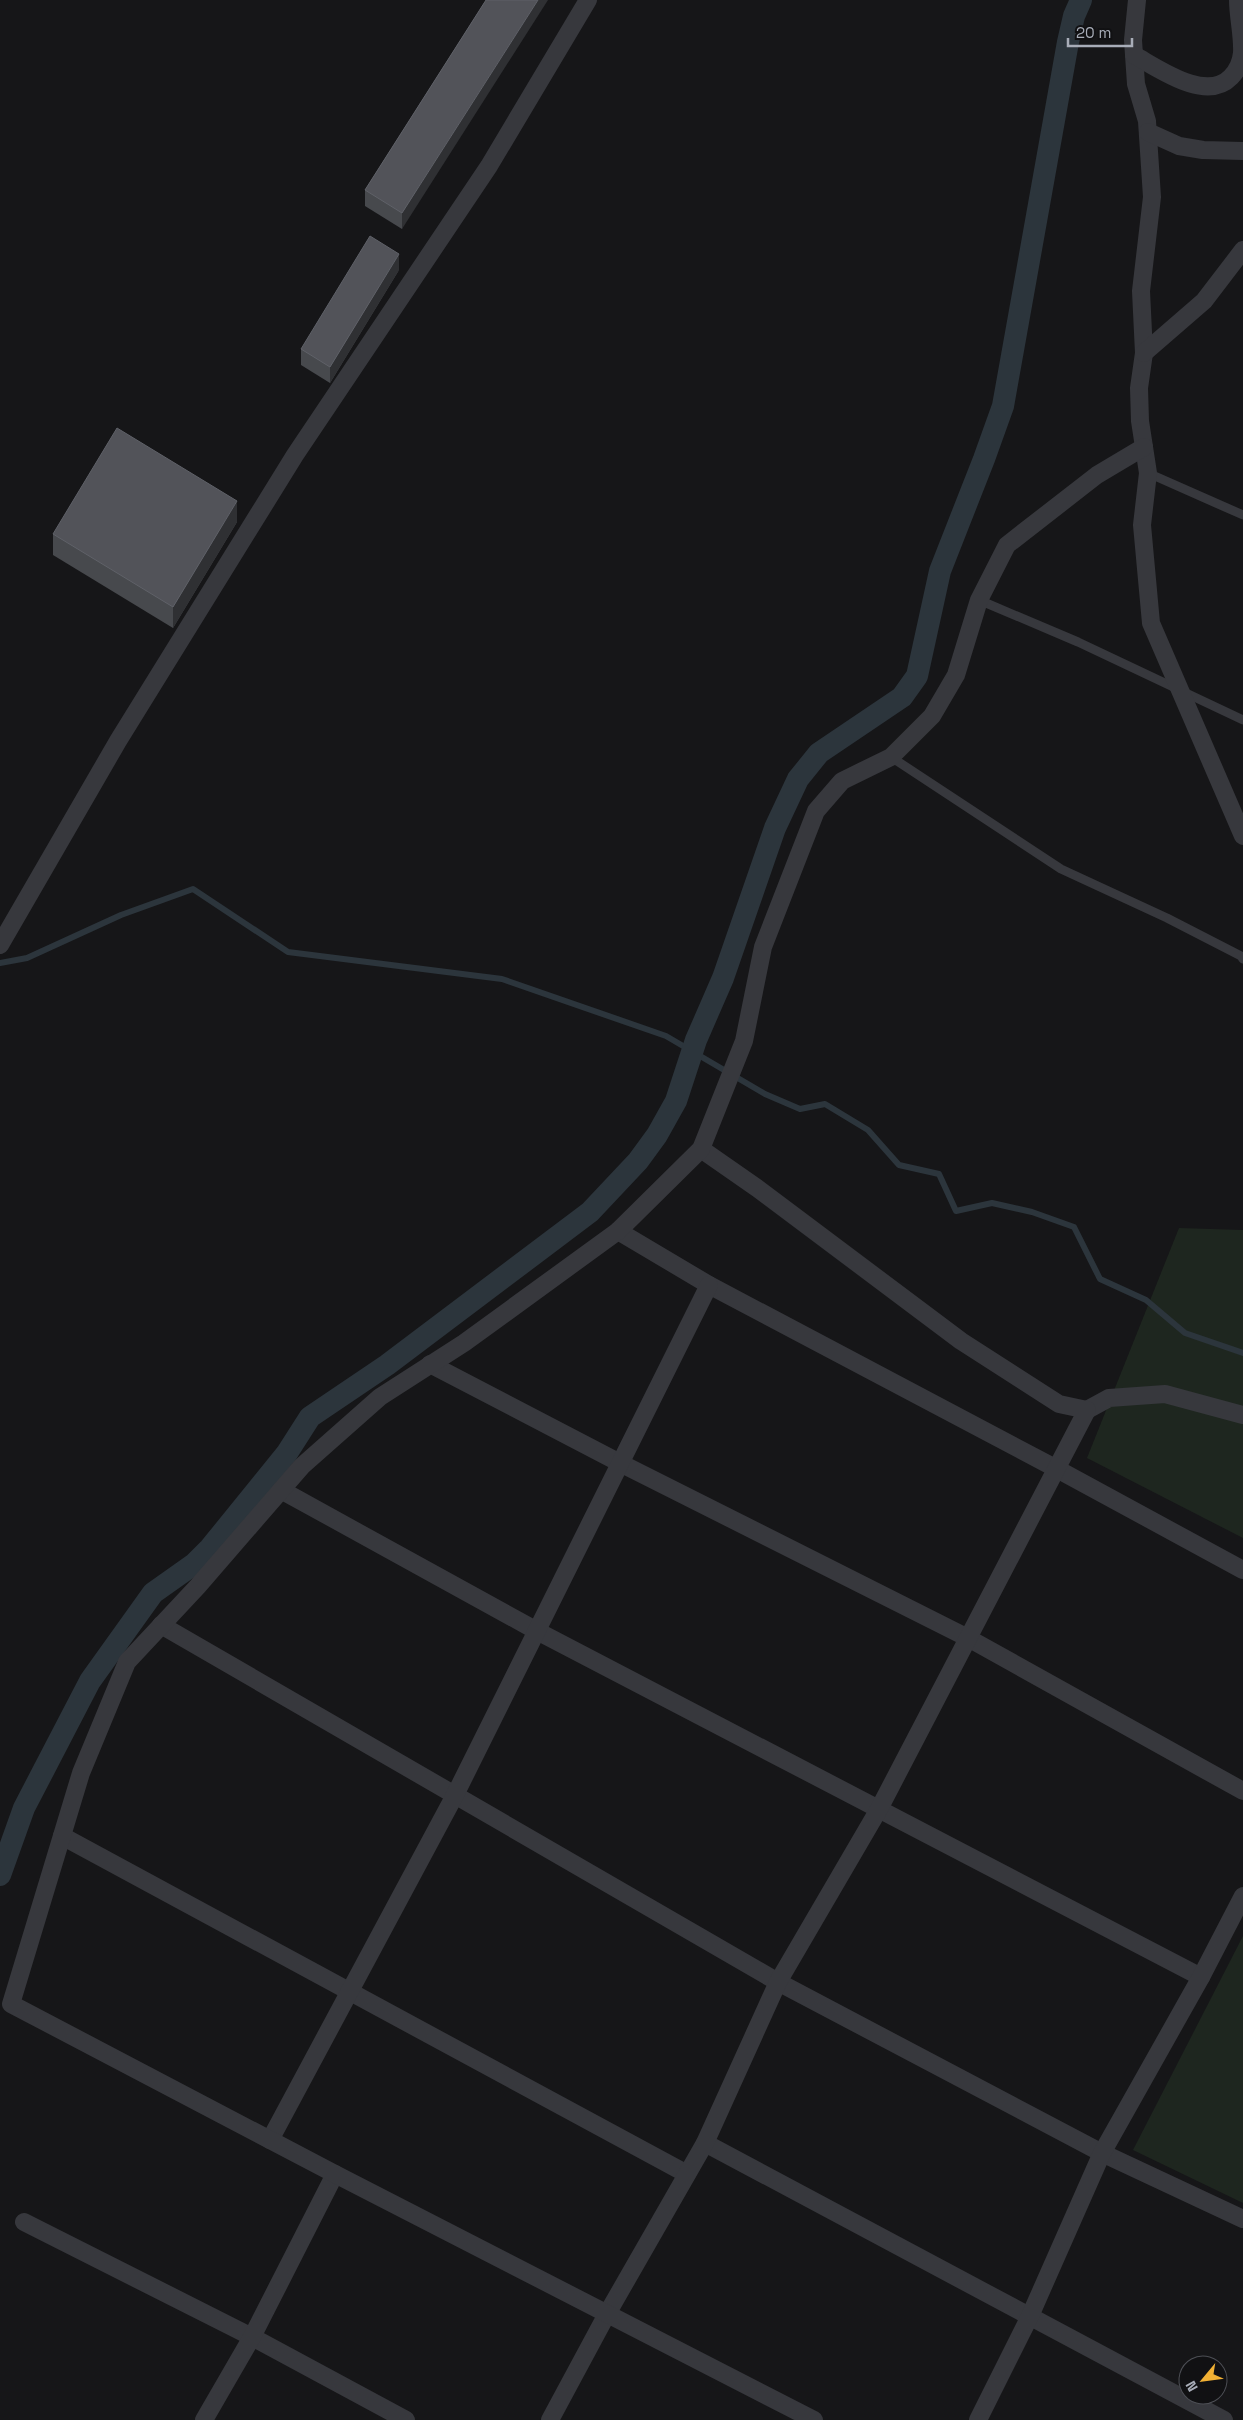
<svg xmlns="http://www.w3.org/2000/svg" width="1243" height="2420" font-family="'Space Grotesk',sans-serif">
<style>
.green{fill:#1e261f}
.lines{fill:none;stroke-linecap:round;stroke-linejoin:round}
.stream{stroke:#2c353c;stroke-width:6}
.canal{stroke:#2c353c;stroke-width:22}
.service{stroke:#37383d;stroke-width:9}
.minor{stroke:#37383d;stroke-width:18}
.wall{fill:#47494d}
.shaded-wall{fill:#2f3033}
.building{fill:#525359;stroke:#5f6168}
</style>
<rect width="100%" height="100%" fill="#161618"/>
<!-- green -->
<g class="green">
<polygon points="1179,1228 1243,1230 1243,1538 1087,1458"/>
<polygon points="1243,1936 1243,2203 1133,2150"/>
</g>
<g class="lines">
<!-- stream -->
<polyline class="stream" points="0,963 27,958 121,915 193,889 288,952 502,979 666,1036 765,1094 800,1109 825,1104 868,1130 899,1165 939,1174 956,1211 992,1203 1032,1212 1074,1227 1100,1279 1146,1300 1185,1333 1243,1353"/>
<!-- canal -->
<polyline class="canal" points="0,1875 24,1808 90,1681 153,1593 194,1564 210,1548 287,1453 310,1417 387,1365 590,1212 638,1161 657,1135 676,1101 696,1040 723,978 775,828 798,779 819,753 902,697 917,676 940,571 984,459 1003,406 1068,42 1074,16 1081,0"/>
<!-- service -->
<g class="service">
<polyline points="1148,473 1243,515"/>
<polyline points="979,600 1078,642 1243,720"/>
<polyline points="891,757 1061,869 1167,918 1241,956 1243,959"/>
</g>
<!-- minor -->
<g class="minor">
<polyline points="1137,0 1133,40 1134,55 1136,84 1147,121 1152,197 1141,291 1144,353 1139,388 1140,421 1148,473 1142,525 1151,623 1243,836"/>
<path d="M1134 55C1158 68 1206 103 1231 77 1237 71 1241 63 1242 53 1243 36 1238 17 1238 0"/>
<polyline points="1148,132 1179,146 1203,150 1243,151"/>
<polyline points="1144,353 1204,301 1243,250"/>
<polyline points="0,945 118,741 295,455 489,166 588,0"/>
<polyline points="618,1231 709,1285 1057,1469 1243,1570"/>
<polyline points="430,1364 620,1463 968,1638 1243,1791"/>
<polyline points="1087,1410 1109,1398 1165,1394 1243,1415"/>
<polyline points="281,1490 537,1631 1201,1977"/>
<polyline points="161,1625 778,1982 1102,2153 1243,2219"/>
<polyline points="62,1836 687,2174"/>
<polyline points="270,2140 455,1795 709,1285"/>
<polyline points="705,2143 1224,2420"/>
<polyline points="24,2222 252,2337 406,2420"/>
<polyline points="204,2420 252,2337 335,2174"/>
<polyline points="550,2420 607,2314 705,2143 778,1982 879,1809 1087,1410 1059,1404 961,1341 757,1188 701,1149"/>
<polyline points="814,2420 335,2174 11,2004 81,1773 127,1662 198,1586 302,1466 380,1397 464,1343 618,1231 701,1149 744,1041 763,947 816,811 842,781 891,757 932,716 956,675 979,600 1007,545 1097,475 1144,447"/>
<polyline points="978,2420 1030,2316 1102,2153 1201,1977 1243,1896"/>
</g>
</g>
<!-- wall -->
<g class="wall">
<polygon points="486,0 402,229 365,206 365,190"/>
<polygon points="399,270 330,383 301,365 301,349"/>
<polygon points="237,522 173,628 53,555 53,534"/>
</g>
<!-- shaded-wall -->
<g class="shaded-wall">
<polygon points="538,0 548,0 402,229 402,213"/>
<polygon points="399,254 399,270 330,383 330,367"/>
<polygon points="237,501 237,522 173,628 173,607"/>
</g>
<!-- building -->
<g class="building">
<polygon points="486,0 538,0 402,213 365,190"/>
<polygon points="370,236 399,254 330,367 301,349"/>
<polygon points="117,428 237,501 173,607 53,534"/>
</g>
<!-- north arrow -->
<g transform="translate(1203 2380) rotate(241)"><circle r="24" fill="#111113" stroke="#4d4f55"/>
<path d="M0-4L9 19L0 12L-9 19Z" fill="#f2b134"/>
<text y="-8" font-size="14" font-weight="bold" text-anchor="middle" fill="#a8adb8">N</text>
</g>
<!-- scale -->
<path d="M1068 38v8h64v-8" fill="none" stroke="#a8adb8" stroke-width="2.5"/>
<text x="1076" y="38" font-size="15" fill="#a8adb8" stroke="#111113" stroke-width="4" paint-order="stroke">20 m</text>
</svg>
